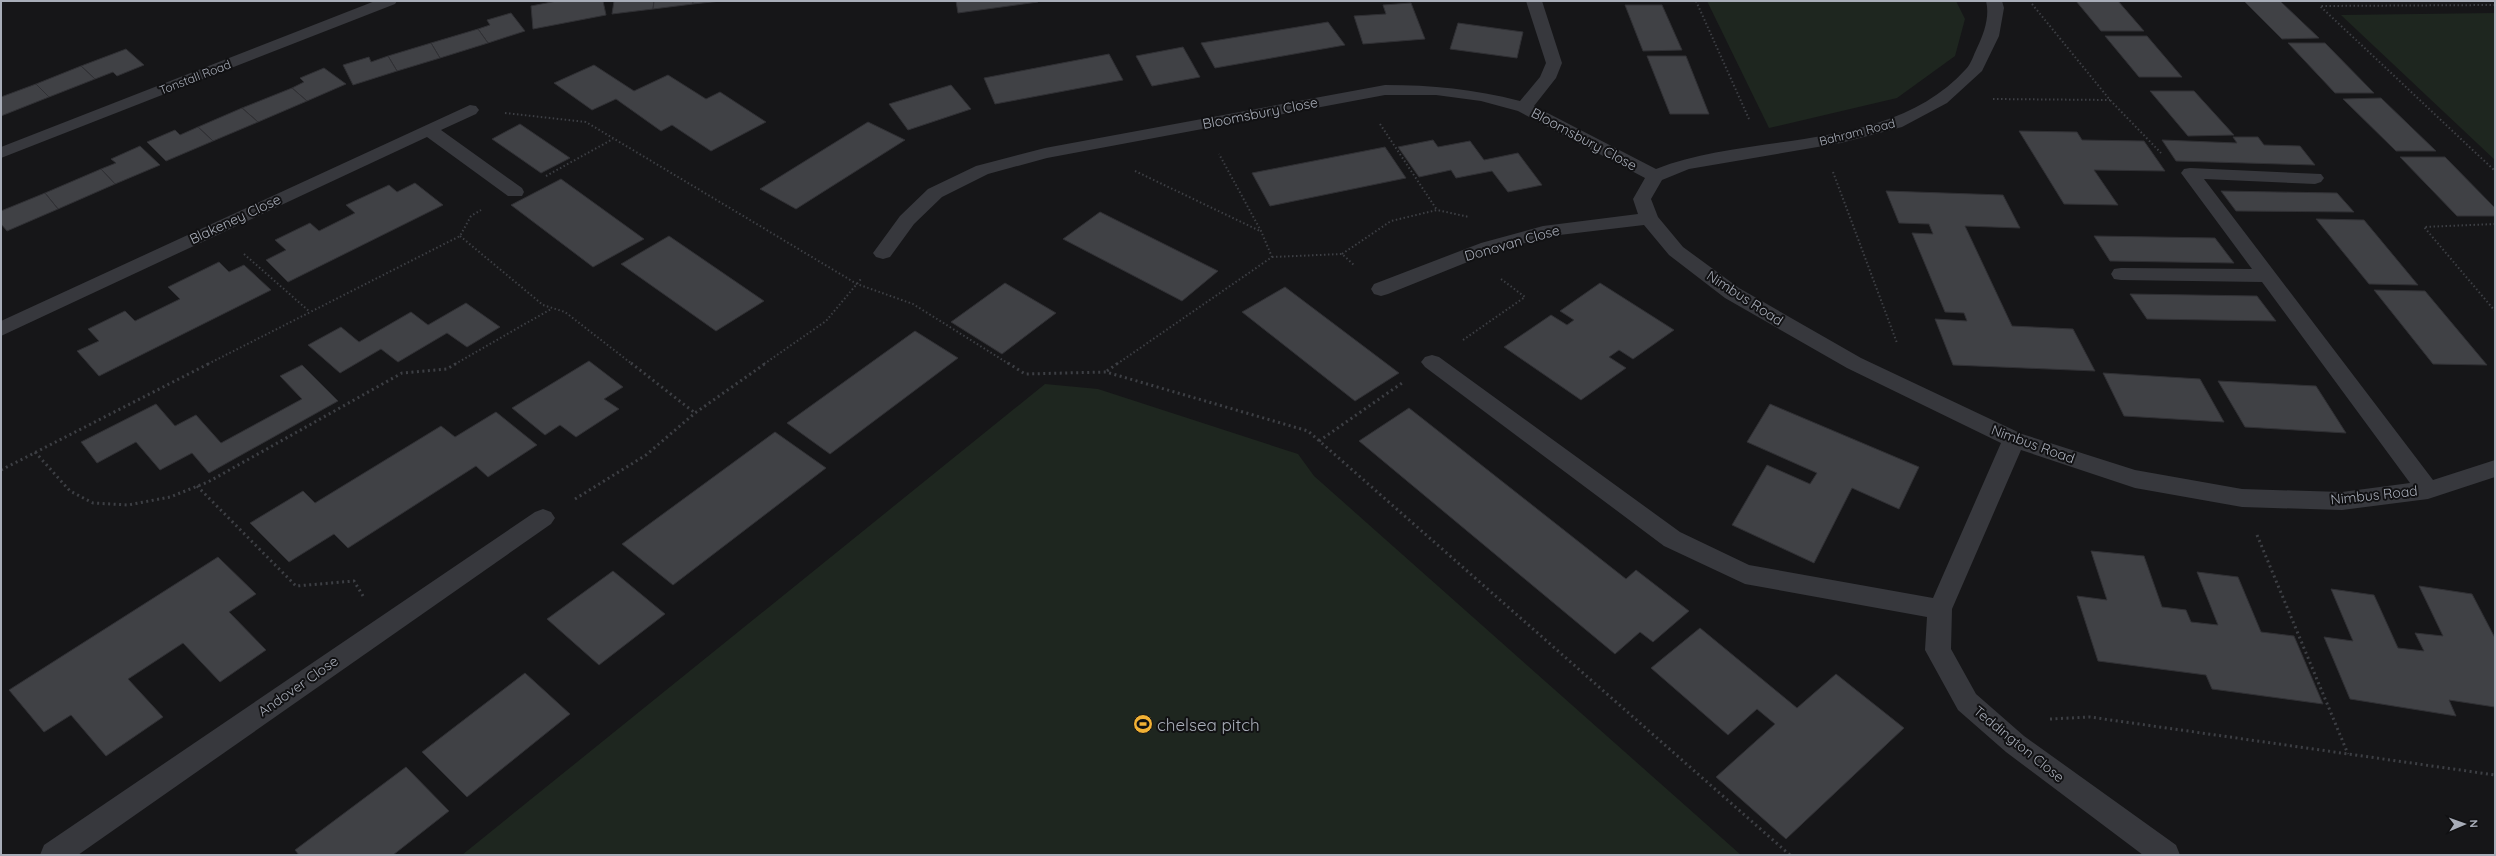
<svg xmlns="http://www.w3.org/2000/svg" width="2496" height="856" font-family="Quicksand,sans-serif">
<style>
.green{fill:#1e261f}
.building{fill:#404145;stroke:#303034}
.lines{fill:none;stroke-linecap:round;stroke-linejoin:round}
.path-far1{stroke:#3d3f44;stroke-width:2;stroke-dasharray:1.5 2.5;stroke-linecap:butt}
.path{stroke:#3d3f44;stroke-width:3;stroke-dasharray:2 3.5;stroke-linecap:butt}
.minor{fill:#37383d;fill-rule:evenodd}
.labels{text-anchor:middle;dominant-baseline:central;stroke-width:4;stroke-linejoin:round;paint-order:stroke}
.far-street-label{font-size:12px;fill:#a8adb8;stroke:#111113}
.street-label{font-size:14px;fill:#a8adb8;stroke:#111113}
.near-poi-label{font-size:17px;fill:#a8adb8;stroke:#111113;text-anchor:start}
</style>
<rect width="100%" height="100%" fill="#161618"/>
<!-- green -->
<g class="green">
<polygon points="1707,1 1956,1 1965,19 1955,56 1897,98 1769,128"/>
<polygon points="2495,13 2495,160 2341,15"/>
<polygon points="1045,384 1098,389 1298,454 1314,476 1741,855 462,855"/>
</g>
<!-- building -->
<g class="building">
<polygon points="557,1 603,1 606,15 533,29 531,6"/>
<polygon points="614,1 654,1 653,9 612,14"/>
<polygon points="654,1 693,1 693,4 653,9"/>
<polygon points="693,1 721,1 693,4"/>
<polygon points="956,1 1038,1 1038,2 958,13"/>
<polygon points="2076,1 2118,1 2144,31 2101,31"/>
<polygon points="2244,1 2280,1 2319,38 2282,39"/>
<polygon points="1411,3 1425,39 1363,44 1354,16 1386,14 1383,5"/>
<polygon points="1625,5 1662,5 1682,50 1643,51"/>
<polygon points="511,13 525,31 488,43 478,29 490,25 487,20"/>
<polygon points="1328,22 1345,45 1215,68 1201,43"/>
<polygon points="1458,23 1523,32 1517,58 1450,49"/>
<polygon points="478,29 488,43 440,58 431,43"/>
<polygon points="2105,36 2147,36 2182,77 2139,77"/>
<polygon points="431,43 440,58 397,71 388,56"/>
<polygon points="2288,43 2325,43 2374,93 2335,93"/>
<polygon points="1183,47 1200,77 1152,86 1136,56"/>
<polygon points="126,49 144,65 117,76 113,72 95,79 81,66"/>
<polygon points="1109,54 1123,80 995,104 984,78"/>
<polygon points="388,56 397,71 353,85 343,65 369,57 371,62"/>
<polygon points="1647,56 1686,56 1709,114 1670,114"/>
<polygon points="594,65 634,91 668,75 706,99 720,92 766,122 711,151 672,125 661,131 616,99 592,110 554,83"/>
<polygon points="81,66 95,79 49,97 36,84"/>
<polygon points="324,68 346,84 307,101 292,88 304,82 300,78"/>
<polygon points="36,84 49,97 1,116 1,97"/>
<polygon points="951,85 971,109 908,130 889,104"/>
<polygon points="292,88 307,101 258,122 242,108"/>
<polygon points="2150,91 2194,91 2234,135 2188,136"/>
<polygon points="2381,98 2436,151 2396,151 2343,99"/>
<polygon points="242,108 258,122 213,141 198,127"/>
<polygon points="868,122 905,140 796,209 760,189"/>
<polygon points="520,124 570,158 541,173 492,139"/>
<polygon points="198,127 213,141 166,161 147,142 175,130 180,135"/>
<polygon points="2019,131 2077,132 2082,140 2144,141 2165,171 2094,170 2118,205 2064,204"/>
<polygon points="2233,137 2258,137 2264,145 2300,146 2315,165 2176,161 2162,140 2237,143"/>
<polygon points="1433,140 1438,147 1470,141 1484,160 1518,153 1542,185 1508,192 1492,171 1456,178 1451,170 1419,177 1398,147"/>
<polygon points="140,146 160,165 115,184 101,169 116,163 111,159"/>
<polygon points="1385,147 1406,178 1270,206 1252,173"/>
<polygon points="2400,157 2445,157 2495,208 2495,216 2457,216"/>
<polygon points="101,169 115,184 58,209 45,193"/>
<polygon points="561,179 644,239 593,267 511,205"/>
<polygon points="415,183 443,205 288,282 266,260 286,250 275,240 310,223 319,231 355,213 346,205 389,185 397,192"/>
<polygon points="1886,191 2003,195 2020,228 1965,226 2012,326 2073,329 2095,371 1953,365 1935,319 1967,321 1964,313 1945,312 1912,233 1933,234 1929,224 1899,223"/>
<polygon points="2221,191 2337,193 2354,212 2236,211"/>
<polygon points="45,193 58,209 7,231 1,224 1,211"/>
<polygon points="1100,212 1218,271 1182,301 1063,239"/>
<polygon points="2316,219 2364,220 2418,285 2369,284"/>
<polygon points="669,236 764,301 716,331 621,264"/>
<polygon points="2094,236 2215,238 2234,263 2110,261"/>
<polygon points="219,262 229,272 244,265 271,290 99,376 77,351 99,341 88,329 125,311 135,321 180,299 168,287"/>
<polygon points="1005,283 1056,313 1002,354 951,322"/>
<polygon points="1600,283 1674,330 1633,359 1619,350 1609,357 1626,368 1581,400 1504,347 1551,315 1567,325 1574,320 1560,311"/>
<polygon points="1285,287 1399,373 1355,401 1242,312"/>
<polygon points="2374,290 2425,291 2487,365 2433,364"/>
<polygon points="2130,294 2257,296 2276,321 2147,319"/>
<polygon points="466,303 500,327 467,347 447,333 398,362 381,349 340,373 308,345 341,327 359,342 411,312 428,325"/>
<polygon points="915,331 958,358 830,454 787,423"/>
<polygon points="589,361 623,387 604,399 619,409 576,437 560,425 545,435 512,408"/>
<polygon points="302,365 338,401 209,473 192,453 160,470 136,442 97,463 81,442 156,404 175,426 196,415 221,443 302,399 280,376"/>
<polygon points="2103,373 2200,379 2224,422 2124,416"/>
<polygon points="2218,381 2316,386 2346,433 2245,427"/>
<polygon points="1770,404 1919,467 1899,509 1852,488 1814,563 1732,525 1767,465 1810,484 1817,473 1747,442"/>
<polygon points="1409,408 1626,579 1636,570 1689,611 1653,642 1640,632 1615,654 1359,441"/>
<polygon points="496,412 537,445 488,477 476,466 348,548 334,534 289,562 250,523 303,491 315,503 441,426 455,437"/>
<polygon points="775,432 826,468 673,585 622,544"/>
<polygon points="2091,551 2144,556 2162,607 2186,610 2191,622 2218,625 2197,572 2238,577 2261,632 2294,636 2323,704 2212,689 2206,675 2098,661 2077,596 2107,600"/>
<polygon points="218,557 256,594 229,612 266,650 220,682 183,643 128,679 163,717 106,756 71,715 44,732 9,690"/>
<polygon points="613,571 665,614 599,665 547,619"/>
<polygon points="2419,586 2472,594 2495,638 2495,707 2449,700 2456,716 2350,699 2324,637 2353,641 2331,589 2374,595 2398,648 2424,651 2415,633 2443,636"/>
<polygon points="1700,628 1797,708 1836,674 1904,728 1786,839 1716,777 1775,724 1757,709 1728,735 1651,668"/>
<polygon points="525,673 570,714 467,797 422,752"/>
<polygon points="406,767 449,811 393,855 299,855 295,850"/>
</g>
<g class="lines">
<!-- path-far1 -->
<g class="path-far1">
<polyline points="1696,1 1749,119"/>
<polyline points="2032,4 2110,100 2161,153"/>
<polyline points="2495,5 2320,6 2495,171"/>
<polyline points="1993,99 2110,100"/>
<polyline points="505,113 586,122 857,284 913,304 1009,364"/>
<polyline points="1380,124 1437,210"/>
<polyline points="1135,171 1260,231"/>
<polyline points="1833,172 1897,343"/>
<polyline points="546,176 613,139"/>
<polyline points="2495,224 2424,227 2495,311"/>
<polyline points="460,236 543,305 565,312 632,364"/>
<polyline points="244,254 310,312"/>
<polyline points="1342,254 1391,221 1437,210 1469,217"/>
<polyline points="1272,257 1342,254 1355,266"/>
<polyline points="1463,340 1525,297 1501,279"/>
<polyline points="208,364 460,236 471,216 481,210"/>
<polyline points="455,364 551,309"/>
<polyline points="764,364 826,321 861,279"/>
<polyline points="1117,364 1272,257 1261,231 1219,154"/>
</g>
<!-- path -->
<g class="path">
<polyline points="631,363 695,413"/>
<polyline points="1008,363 1025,374 1106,372 1308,431 1790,855"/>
<polyline points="1107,371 1118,363"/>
<polyline points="1319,441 1402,383"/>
<polyline points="35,452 70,491 93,503 128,505 170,497 208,482 402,373 447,369 457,363"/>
<polyline points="1,470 210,363"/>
<polyline points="197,486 296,586 354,581 363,596"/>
<polyline points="575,499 646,455 695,413 766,363"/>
<polyline points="2257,535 2348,754"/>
<polyline points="2050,719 2090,717 2495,775"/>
</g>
<!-- minor -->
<g class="minor">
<polygon points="375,1 397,1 395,4 1,158 1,147"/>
<path d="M1526 1H1542L1562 63 1556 78 1534 106 1656 169C1753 131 1889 154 1966 69 1971 64 1974 54 1977 48 1984 34 1990 16 1986 1H2002L2004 8 1999 36 1982 71 1947 103 1902 127 1841 143 1689 169 1662 180 1651 199 1658 217 1683 247 1739 288 1861 358 2022 434 2135 470 2242 489 2342 492 2410 483 2262 282 2121 280 2114 279 2111 274 2114 269 2121 268 2252 269 2181 173 2184 169 2190 168 2321 174 2324 178 2321 182 2315 184 2204 179 2433 480 2495 460V477L2428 499 2342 510 2242 507 2135 488 2021 450 1952 609 1951 649 1976 694 2024 736 2176 845 2180 855H2143L2006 752 1958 710 1925 650 1927 617 1745 584 1664 546 1425 367 1421 362 1425 357 1432 355 1439 357 1680 532 1749 565 1933 598 2001 443 1847 368 1725 298 1669 255 1644 225 1551 236 1495 251 1388 294 1381 296 1374 294 1371 289 1374 284 1481 243 1543 226 1638 214 1633 199 1645 178 1518 111 1481 101 1436 95H1385L1047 158 988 174 942 197 914 224 890 257 883 259 876 257 873 253 900 216 928 189 976 166 1045 148 1385 85C1433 85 1473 89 1520 101L1540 77 1546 63Z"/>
<polygon points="470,105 476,106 479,110 476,114 441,130 522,188 524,192 522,196 508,196 427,137 1,336 1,321"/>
<polygon points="543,509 551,512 555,518 551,524 78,855 40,855 44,845 535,512"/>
</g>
</g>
<!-- icons -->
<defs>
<g id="stadium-disc" transform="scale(1)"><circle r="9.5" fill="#f2b134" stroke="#111113"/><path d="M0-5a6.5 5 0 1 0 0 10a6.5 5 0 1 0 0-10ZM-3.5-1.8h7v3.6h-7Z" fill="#111"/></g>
</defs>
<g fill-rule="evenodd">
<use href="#stadium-disc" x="1143" y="724"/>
</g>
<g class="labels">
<!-- far-street labels -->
<g class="far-street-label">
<text transform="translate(195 77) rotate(-21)">Tonstall Road</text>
<text transform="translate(1857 132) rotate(-14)">Bahram Road</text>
</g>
<!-- street labels -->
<g class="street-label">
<text transform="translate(1260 113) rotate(-11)">Bloomsbury Close</text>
<text transform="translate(1584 139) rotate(28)">Bloomsbury Close</text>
<text transform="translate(235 219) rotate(-25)">Blakeney Close</text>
<text transform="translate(1512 243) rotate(-16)">Donovan Close</text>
<text transform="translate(1745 298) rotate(33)">Nimbus Road</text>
<text transform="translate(2033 444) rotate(20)">Nimbus Road</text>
<text transform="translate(2374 495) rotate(-6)">Nimbus Road</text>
<text transform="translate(298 686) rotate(-35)">Andover Close</text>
<text transform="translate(2019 744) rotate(39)">Teddington Close</text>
</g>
<!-- near-poi labels -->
<g class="near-poi-label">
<text x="1157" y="724">chelsea pitch</text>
</g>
</g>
<!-- border -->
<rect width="2496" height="856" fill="none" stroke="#a8adb8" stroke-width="4"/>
<!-- north arrow -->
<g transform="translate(2464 824) rotate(88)" stroke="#111113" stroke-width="3" paint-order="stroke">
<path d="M0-3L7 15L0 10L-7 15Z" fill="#a8adb8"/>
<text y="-6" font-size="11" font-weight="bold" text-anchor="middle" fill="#a8adb8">N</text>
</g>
</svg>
